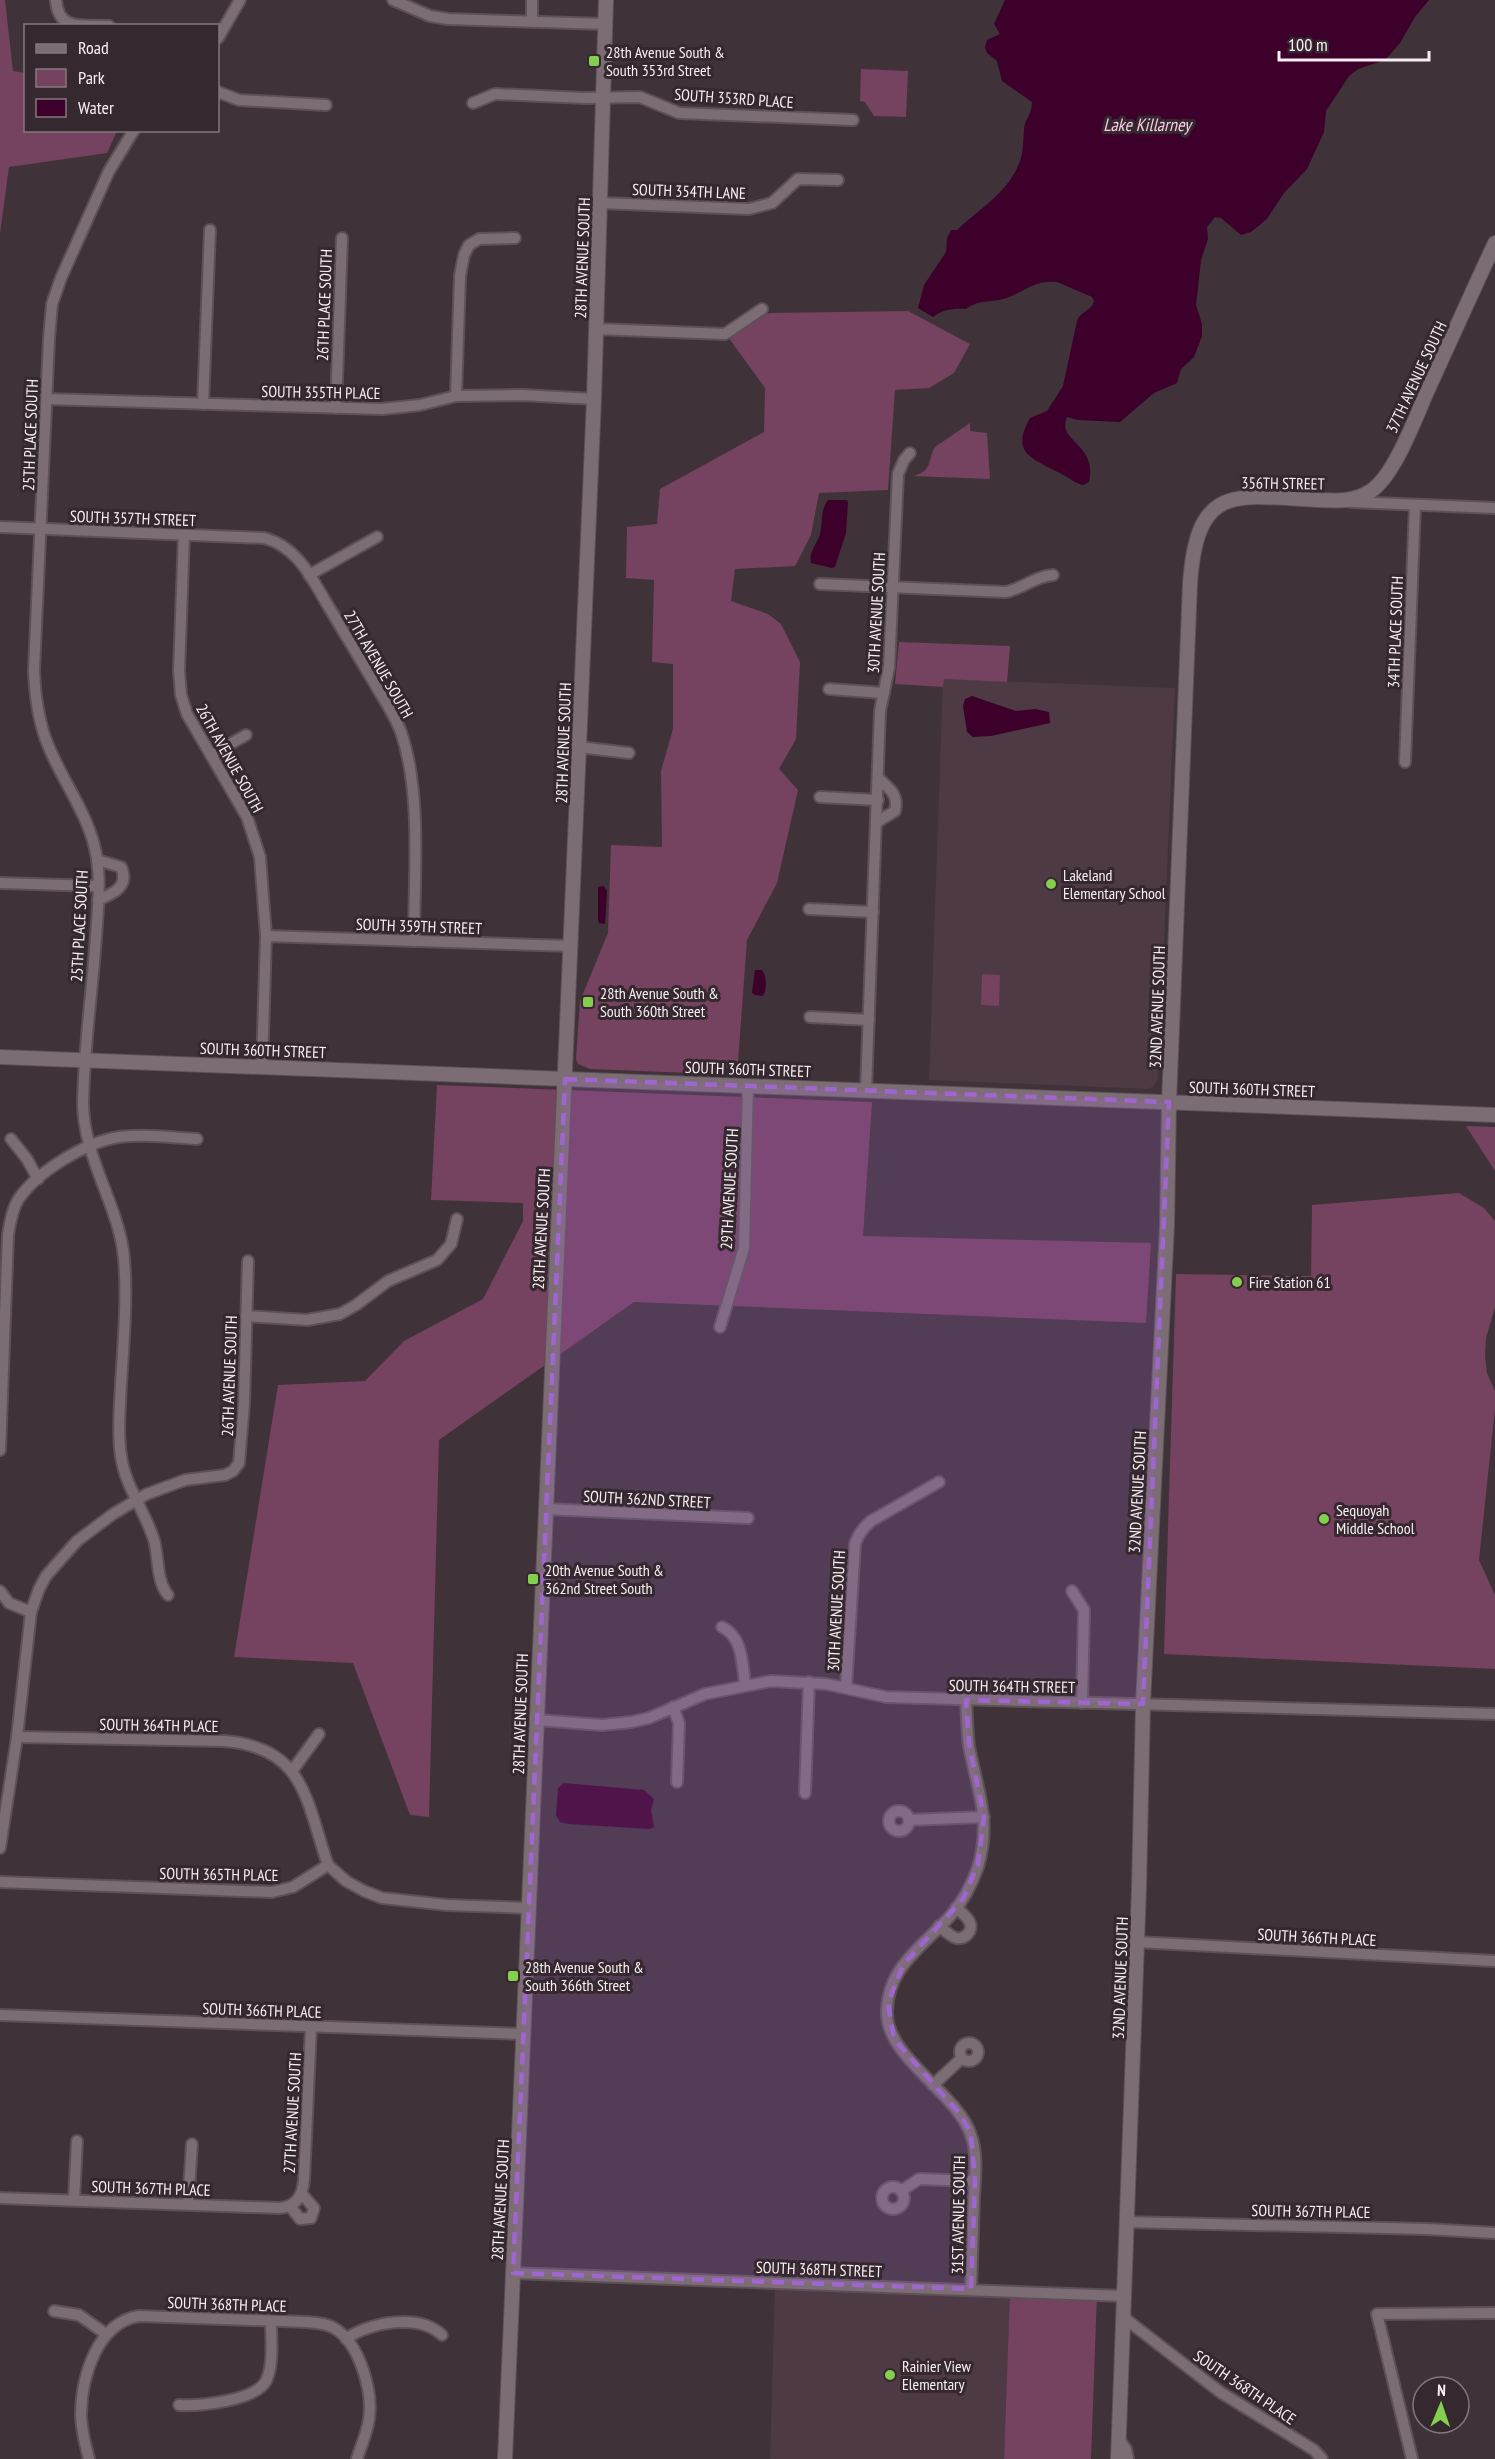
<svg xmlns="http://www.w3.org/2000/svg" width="1495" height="2459" font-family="'PT Sans Narrow',sans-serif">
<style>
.built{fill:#4d3a44}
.green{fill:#754260}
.water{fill:#3c002a}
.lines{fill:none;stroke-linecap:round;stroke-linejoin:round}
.minor-casing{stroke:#5d5157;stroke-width:14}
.tertiary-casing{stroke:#5d5157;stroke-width:16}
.minor{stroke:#7c6d75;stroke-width:10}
.tertiary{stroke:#7c6d75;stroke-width:14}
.marked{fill:#a066cf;fill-opacity:0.2;stroke:#a066cf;stroke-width:4.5;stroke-dasharray:12 8;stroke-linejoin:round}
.poi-dot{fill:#84cf4d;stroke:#35282f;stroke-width:2}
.labels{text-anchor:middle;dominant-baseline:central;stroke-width:6;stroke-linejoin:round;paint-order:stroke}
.poi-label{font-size:16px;fill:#f8eff4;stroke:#35282f;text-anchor:start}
.street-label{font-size:16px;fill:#f8eff4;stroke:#35282f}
.water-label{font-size:18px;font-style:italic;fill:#f9cae4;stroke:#35282f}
</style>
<rect width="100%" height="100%" fill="#3f3239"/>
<!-- built -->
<g class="built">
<polygon points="943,679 1175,688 1158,1079 1154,1086 1148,1089 929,1080"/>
<polygon points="775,2283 1010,2291 1004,2459 770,2459"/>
</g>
<!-- green -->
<g class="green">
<polygon points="0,0 5,0 13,71 25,73 26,130 117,131 107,153 9,167 0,234"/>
<polygon points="861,69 908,71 906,117 874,116 865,102 860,101"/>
<polygon points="908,311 970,344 954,373 929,388 895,390 888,490 819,493 811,535 795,566 735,569 731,601 768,614 781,624 800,662 796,739 779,769 798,790 777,883 747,940 738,1062 715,1074 590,1069 578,1064 576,1059 580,1001 608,933 611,845 662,847 661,771 673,729 673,664 652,662 654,580 626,578 627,527 657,524 660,489 764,432 765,388 728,337 758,316 770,313"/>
<path d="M970 423V431L987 433 990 479 912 476C933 472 927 461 935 447Z"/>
<polygon points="899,642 1010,646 1007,682 944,679 943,687 895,684"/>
<polygon points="982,974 1000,975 999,1006 981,1005"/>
<polygon points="437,1085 872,1102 863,1236 1151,1243 1146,1323 634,1302 439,1440 429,1817 410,1815 353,1663 234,1657 278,1385 365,1381 404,1341 483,1299 523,1221 523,1203 431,1200"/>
<polygon points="1466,1126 1495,1127 1495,1171"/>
<polygon points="1459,1193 1484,1208 1495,1221 1495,1307 1486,1338 1485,1356 1487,1373 1495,1391 1495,1409 1479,1560 1495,1595 1495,1669 1164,1654 1176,1274 1311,1276 1312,1205"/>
<polygon points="1010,2291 1097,2294 1091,2459 1004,2459"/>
</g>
<!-- water -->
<g class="water">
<path d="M1005 0H1429L1415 17 1400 43 1385 60 1358 69 1349 76 1326 111 1324 132 1307 169 1284 193 1267 219 1251 232 1241 235 1221 218 1215 217 1207 227 1208 239 1201 260 1196 305 1202 324V336L1194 357 1181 369 1177 383 1154 393 1120 422 1078 420 1067 417C1056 442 1098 443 1089 482L1083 485C1074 483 1067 476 1058 472 1030 458 1011 452 1030 418L1047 411 1063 386 1077 321C1080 311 1091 312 1094 301L1092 297 1057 282C1034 280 1026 291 1007 298 992 303 979 299 966 309 954 308 944 309 933 317L918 308 924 285 946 252 947 238 951 230H957C978 210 1006 194 1018 166 1024 154 1023 141 1024 129 1025 119 1032 114 1032 102L1002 81 997 61 987 53 985 47 987 40 1000 34 994 24Z"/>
<path d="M828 500H847L848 502 846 533 835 567 832 568 811 563C808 553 817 544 820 534 823 522 820 511 828 500Z"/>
<polygon points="972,696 1016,711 1035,709 1049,712 1050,723 991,736 973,737 967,732 963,706 965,699"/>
<polygon points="604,886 607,891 605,924 599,923 598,920 598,887"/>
<path d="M755 970H762C767 976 767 990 763 996L755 995 752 993Z"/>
<polygon points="564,1783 644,1790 654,1799 651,1810 654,1827 650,1829 568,1824 560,1822 556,1815 558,1788"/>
</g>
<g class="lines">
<!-- minor casing -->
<g class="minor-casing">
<g id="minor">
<path d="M56 0C58 33 86 24 109 26"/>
<polyline points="393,0 430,16 448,19 605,24"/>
<polyline points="532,21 532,0"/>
<polyline points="218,38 240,0"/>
<polyline points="218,92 239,100 326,105"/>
<polyline points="473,103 495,94 585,98 640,97 679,113 853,120"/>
<path d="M134 130 109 171 61 278 52 304 49 339 34 670C35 696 38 721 48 745 63 783 91 817 97 859 101 887 97 921 95 950 91 1000 84 1051 83 1102 83 1155 115 1199 123 1250 129 1295 122 1356 120 1403 119 1420 118 1438 121 1456 125 1486 145 1511 154 1540 159 1558 156 1580 168 1595"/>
<polyline points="601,203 749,209 772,203 798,179 838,180"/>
<polyline points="596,329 725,334 762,309"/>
<polyline points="456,396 460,276 464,255 469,245 479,239 515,238"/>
<polyline points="47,399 382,409 420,405 456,396 522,395 594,399"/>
<polyline points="203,404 210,230"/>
<polyline points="336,408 342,238"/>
<polyline points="1351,502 1495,508"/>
<path d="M0 527 264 538C299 547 313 581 330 609 345 634 360 659 375 684 384 700 395 715 401 732 422 794 414 876 414 941"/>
<polyline points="184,535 179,671 181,695 187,714 247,817 260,857 266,936 262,1067"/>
<polyline points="309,575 377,537"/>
<path d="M820 584 1005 592C1023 589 1035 576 1053 575"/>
<polyline points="829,689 884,693"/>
<polyline points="579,747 629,753"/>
<polyline points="211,755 246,735"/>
<polyline points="1405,762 1415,505"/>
<polyline points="820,797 878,800"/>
<path d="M877 822 895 811C899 795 890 789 878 778"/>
<path d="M97 860 121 867C130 886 113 894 98 900"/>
<polyline points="0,883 97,886"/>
<polyline points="809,909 873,912"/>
<polyline points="266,936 570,946"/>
<polyline points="810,1017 869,1020"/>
<polyline points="866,1090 880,711 889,667 898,474 904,460 910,453"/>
<polyline points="11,1139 27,1159 38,1179"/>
<polyline points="246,1316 307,1320 340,1314 356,1305 388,1281 437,1260 451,1244 457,1219"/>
<polyline points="720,1327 744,1248 748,1086"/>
<path d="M0 1450 8 1235C10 1223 12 1210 18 1200 36 1172 86 1142 119 1137 144 1134 171 1137 197 1139"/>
<polyline points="545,1509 748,1518"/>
<polyline points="0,1591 9,1603 31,1612"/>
<polyline points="1072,1591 1084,1610 1082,1703"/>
<path d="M722 1627C743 1637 742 1664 745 1684"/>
<path d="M846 1687 855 1544C858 1534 863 1528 871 1521L939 1482"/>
<path d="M966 1700C967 1715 967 1731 969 1746 977 1790 992 1819 978 1867 972 1884 964 1900 952 1914 925 1945 886 1967 887 2014 888 2058 957 2093 971 2135 978 2154 975 2178 974 2198 973 2229 972 2259 971 2289"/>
<polyline points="673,1707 679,1723 677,1782"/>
<polyline points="537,1720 602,1725 631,1722 649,1718 705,1694 771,1681 826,1684 886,1697 1495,1714"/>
<path d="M17 1737 224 1741C305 1747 306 1801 328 1865"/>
<polyline points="292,1771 319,1734"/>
<polyline points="805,1793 809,1682"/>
<circle cx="899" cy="1821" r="10"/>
<polyline points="909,1820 984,1817"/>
<polyline points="0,1848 17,1737 31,1612 39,1589 46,1576 77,1541 113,1514 147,1494 185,1480 225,1475 233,1471 239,1463 244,1403 248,1261"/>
<polyline points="0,1882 272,1892 293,1887 328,1865 346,1881 364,1891 382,1898 447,1905 529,1908"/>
<path d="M939 1926C944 1930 950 1936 956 1938 965 1940 973 1931 970 1923 968 1917 961 1912 956 1908"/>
<polyline points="1137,1942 1495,1961"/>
<polyline points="0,2015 523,2034"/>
<circle cx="969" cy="2052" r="9"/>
<polyline points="933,2085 962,2058"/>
<circle cx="893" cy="2198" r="11"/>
<polyline points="901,2191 919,2179 975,2181"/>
<path d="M0 2198 279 2208C296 2207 302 2197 304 2180L311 2027"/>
<polyline points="74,2200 77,2141"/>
<polyline points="188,2204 192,2144"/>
<polyline points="290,2206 300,2219 311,2218 314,2208 302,2194"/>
<polyline points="1126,2222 1427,2229 1495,2233"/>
<polyline points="513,2273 1123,2296"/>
<polyline points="54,2311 79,2315 106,2334"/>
<polyline points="1123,2317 1220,2392 1314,2450 1322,2459"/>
<path d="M346 2339C369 2322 419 2313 442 2335"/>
<path d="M179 2405C199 2406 255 2401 266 2381 274 2365 271 2339 271 2321"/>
<polyline points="1119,2440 1126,2449 1128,2459"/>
<path d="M89 2459C85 2444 81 2428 81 2413 82 2376 97 2323 139 2316L307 2322C317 2323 326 2323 334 2328 360 2343 373 2392 369 2419 367 2433 361 2446 357 2459"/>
<polyline points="1412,2459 1377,2314 1495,2313"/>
</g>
</g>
<!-- tertiary casing -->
<g class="tertiary-casing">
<g id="tertiary">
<polyline points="0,1057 1495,1115"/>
<polyline points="505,2459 594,399 606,0"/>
<path d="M1118 2459 1139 1888 1143 1704 1167 1226 1169 1102 1190 584C1197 482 1235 496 1318 500 1337 501 1354 502 1371 491 1396 474 1417 413 1430 385 1452 337 1473 290 1495 243"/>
</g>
</g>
<!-- minor -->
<use href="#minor" class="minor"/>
<!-- tertiary -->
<use href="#tertiary" class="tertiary"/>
</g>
<!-- marked area -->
<path class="marked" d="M565 1079 1169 1102 1143 1704 966 1700 969 1743 984 1817 978 1865 963 1899 903 1965 888 2003 894 2039 960 2114 971 2133 975 2181 971 2289 513 2273Z"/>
<!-- markers -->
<g class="poi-dot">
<rect x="588" y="55" width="12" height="12" rx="3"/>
<circle cx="1051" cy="884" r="6"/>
<rect x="582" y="996" width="12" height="12" rx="3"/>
<circle cx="1237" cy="1282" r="6"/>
<circle cx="1324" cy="1519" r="6"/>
<rect x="527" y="1573" width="12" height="12" rx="3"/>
<rect x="507" y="1970" width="12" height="12" rx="3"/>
<circle cx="890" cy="2375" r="6"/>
</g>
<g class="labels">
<!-- poi labels -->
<g class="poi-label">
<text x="606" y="52">28th Avenue South &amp;<tspan x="606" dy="18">South 353rd Street</tspan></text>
<text x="1063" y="875">Lakeland<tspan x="1063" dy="18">Elementary School</tspan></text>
<text x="600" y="993">28th Avenue South &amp;<tspan x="600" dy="18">South 360th Street</tspan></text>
<text x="1249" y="1282">Fire Station 61</text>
<text x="1336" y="1510">Sequoyah<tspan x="1336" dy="18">Middle School</tspan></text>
<text x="545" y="1570">20th Avenue South &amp;<tspan x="545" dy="18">362nd Street South</tspan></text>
<text x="525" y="1967">28th Avenue South &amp;<tspan x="525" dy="18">South 366th Street</tspan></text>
<text x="902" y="2366">Rainier View<tspan x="902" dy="18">Elementary</tspan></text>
</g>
<!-- street labels -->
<g class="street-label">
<text transform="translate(734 98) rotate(4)">SOUTH 353RD PLACE</text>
<text transform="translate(689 191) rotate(2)">SOUTH 354TH LANE</text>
<text transform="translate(582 258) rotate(-88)">28TH AVENUE SOUTH</text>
<text transform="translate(324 305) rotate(-88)">26TH PLACE SOUTH</text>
<text transform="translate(1416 377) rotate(-65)">37TH AVENUE SOUTH</text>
<text transform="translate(321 392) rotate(1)">SOUTH 355TH PLACE</text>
<text transform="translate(30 435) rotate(-88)">25TH PLACE SOUTH</text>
<text transform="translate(1283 483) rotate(1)">356TH STREET</text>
<text transform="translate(133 518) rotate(2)">SOUTH 357TH STREET</text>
<text transform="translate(876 613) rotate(-87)">30TH AVENUE SOUTH</text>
<text transform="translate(1395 632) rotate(-88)">34TH PLACE SOUTH</text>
<text transform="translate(379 664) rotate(60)">27TH AVENUE SOUTH</text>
<text transform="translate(563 743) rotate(-88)">28TH AVENUE SOUTH</text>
<text transform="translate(230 758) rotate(61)">26TH AVENUE SOUTH</text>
<text transform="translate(79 926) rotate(-87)">25TH PLACE SOUTH</text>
<text transform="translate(419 926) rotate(2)">SOUTH 359TH STREET</text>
<text transform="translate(1157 1007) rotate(-88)">32ND AVENUE SOUTH</text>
<text transform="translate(263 1050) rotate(2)">SOUTH 360TH STREET</text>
<text transform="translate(748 1069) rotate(2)">SOUTH 360TH STREET</text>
<text transform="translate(1252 1089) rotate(2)">SOUTH 360TH STREET</text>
<text transform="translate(729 1189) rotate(-87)">29TH AVENUE SOUTH</text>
<text transform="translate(541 1229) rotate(-87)">28TH AVENUE SOUTH</text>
<text transform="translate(229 1376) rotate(-88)">26TH AVENUE SOUTH</text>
<text transform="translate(1137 1492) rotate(-87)">32ND AVENUE SOUTH</text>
<text transform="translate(647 1499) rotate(3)">SOUTH 362ND STREET</text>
<text transform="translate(836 1611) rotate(-87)">30TH AVENUE SOUTH</text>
<text transform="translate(1012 1686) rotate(1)">SOUTH 364TH STREET</text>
<text transform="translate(520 1714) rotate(-88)">28TH AVENUE SOUTH</text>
<text transform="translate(159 1725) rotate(1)">SOUTH 364TH PLACE</text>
<text transform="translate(219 1874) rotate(1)">SOUTH 365TH PLACE</text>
<text transform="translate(1317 1937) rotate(3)">SOUTH 366TH PLACE</text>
<text transform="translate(1120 1978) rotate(-88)">32ND AVENUE SOUTH</text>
<text transform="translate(262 2010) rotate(2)">SOUTH 366TH PLACE</text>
<text transform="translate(292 2113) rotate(-87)">27TH AVENUE SOUTH</text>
<text transform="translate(151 2188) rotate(2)">SOUTH 367TH PLACE</text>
<text transform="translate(500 2200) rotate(-87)">28TH AVENUE SOUTH</text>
<text transform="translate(1311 2211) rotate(1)">SOUTH 367TH PLACE</text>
<text transform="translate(958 2215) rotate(-89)">31ST AVENUE SOUTH</text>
<text transform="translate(819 2269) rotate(2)">SOUTH 368TH STREET</text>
<text transform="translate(227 2304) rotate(2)">SOUTH 368TH PLACE</text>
<text transform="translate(1245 2387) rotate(34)">SOUTH 368TH PLACE</text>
</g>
<!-- water labels -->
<g class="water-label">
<text x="1147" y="124">Lake Killarney</text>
</g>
</g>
<!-- legend -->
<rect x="24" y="24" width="195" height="108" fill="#35282f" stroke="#83787e" stroke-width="1.5"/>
<rect x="36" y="44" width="30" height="9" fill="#7c6d75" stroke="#83787e" stroke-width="1.5"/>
<text x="78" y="54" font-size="18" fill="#f8eff4">Road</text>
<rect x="36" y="69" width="30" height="18" fill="#754260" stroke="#83787e" stroke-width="1.5"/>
<text x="78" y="84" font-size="18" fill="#f8eff4">Park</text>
<rect x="36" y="99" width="30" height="18" fill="#3c002a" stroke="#83787e" stroke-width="1.5"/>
<text x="78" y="114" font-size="18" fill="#f8eff4">Water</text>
<!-- north arrow -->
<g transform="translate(1441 2405) rotate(2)"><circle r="28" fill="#35282f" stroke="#83787e" stroke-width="1.5"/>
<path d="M0-4.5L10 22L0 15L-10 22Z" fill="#84cf4d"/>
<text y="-9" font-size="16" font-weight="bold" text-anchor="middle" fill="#f8eff4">N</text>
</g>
<!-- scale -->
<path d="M1279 51v9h150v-9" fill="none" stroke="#f8eff4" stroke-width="3"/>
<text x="1288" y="51" font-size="18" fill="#f8eff4" stroke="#35282f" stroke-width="4.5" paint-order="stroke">100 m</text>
</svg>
